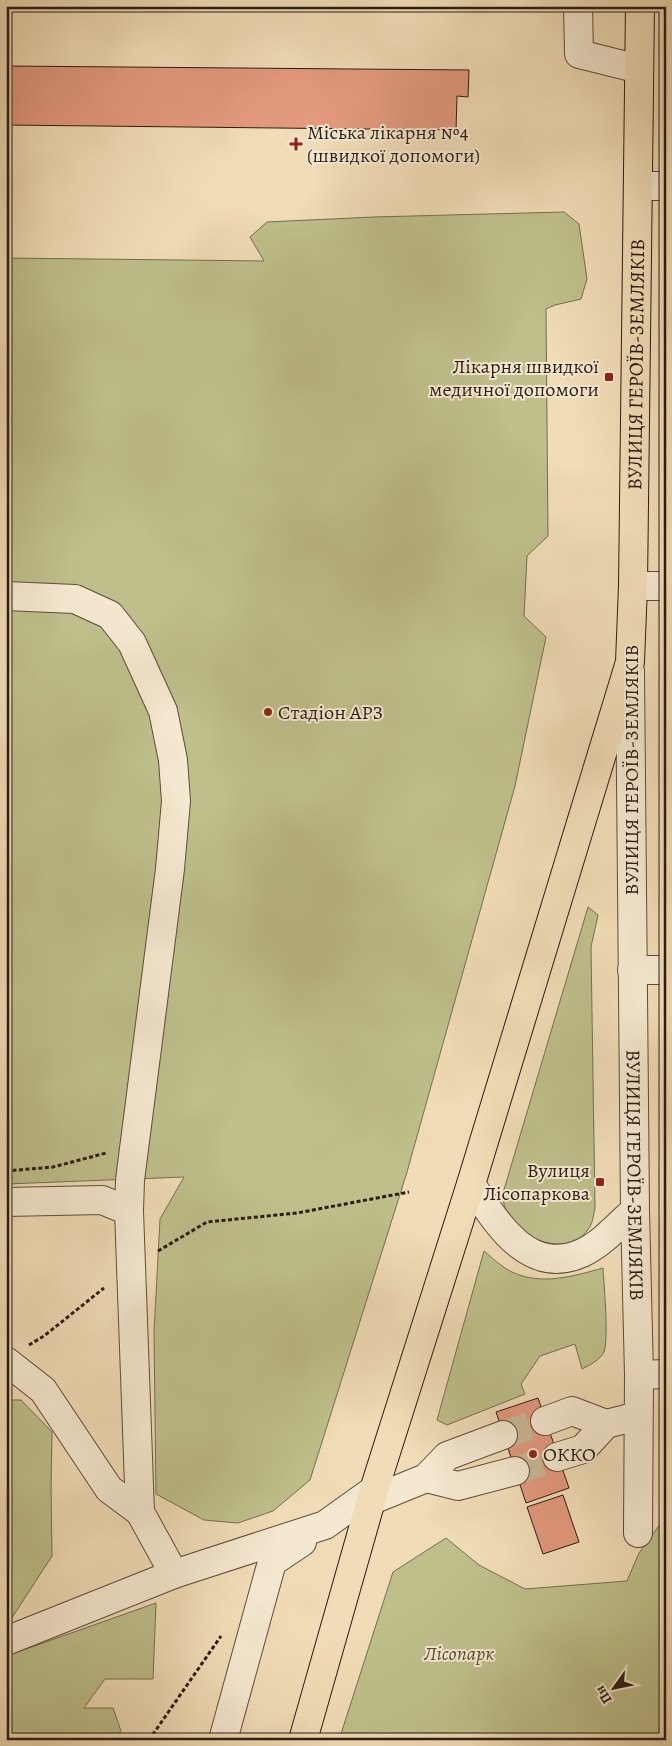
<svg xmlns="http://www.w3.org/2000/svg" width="672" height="1746" font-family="Alegreya,serif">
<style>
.green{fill:#bebf8b;stroke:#746e50}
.building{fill:#e3997e;stroke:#2a1c14}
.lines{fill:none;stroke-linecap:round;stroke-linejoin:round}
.minor-tunnel{stroke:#c8b696;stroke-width:28;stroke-dasharray:28 14;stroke-linecap:butt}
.minor-casing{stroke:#5c4c3c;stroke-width:30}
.major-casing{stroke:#2a1c14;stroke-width:30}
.path{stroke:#2a1c14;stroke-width:3;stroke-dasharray:4 2.5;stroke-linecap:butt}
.minor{stroke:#f5e8d0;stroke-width:28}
.major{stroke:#f0dcb6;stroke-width:28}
.poi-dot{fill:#8f2418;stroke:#f5e8d0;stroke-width:2}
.labels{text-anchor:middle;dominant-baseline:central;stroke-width:4;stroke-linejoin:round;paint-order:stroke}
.poi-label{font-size:20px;fill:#2a1c14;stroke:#f5e8d0;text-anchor:start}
.street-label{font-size:20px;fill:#2a1c14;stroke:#f5e8d0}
.park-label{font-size:20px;font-style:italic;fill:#564d38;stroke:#f5e8d0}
</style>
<rect width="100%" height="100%" fill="#f0dcb6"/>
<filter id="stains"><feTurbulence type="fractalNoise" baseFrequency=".004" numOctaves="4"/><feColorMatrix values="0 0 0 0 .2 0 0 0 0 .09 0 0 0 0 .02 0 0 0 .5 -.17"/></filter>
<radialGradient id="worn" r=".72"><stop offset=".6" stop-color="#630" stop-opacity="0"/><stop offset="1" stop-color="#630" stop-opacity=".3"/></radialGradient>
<!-- green -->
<g class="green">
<polygon points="564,212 579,224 587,279 581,299 555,305 546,309 548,536 527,556 524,616 546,637 515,786 407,1172 310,1480 273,1511 238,1523 204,1520 156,1494 154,1332 160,1219 184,1177 6,1184 6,258 264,261 250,237 267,222 374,217"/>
<path d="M588 907 598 915 591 947 595 1209C593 1215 593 1223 589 1228 572 1256 530 1243 512 1222 505 1213 503 1203 503 1193Z"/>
<path d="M484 1251C492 1258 502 1267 512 1272 541 1286 574 1276 603 1268 604 1286 609 1338 604 1352 600 1360 590 1365 582 1369L575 1344 540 1356 521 1384 525 1394 447 1425 437 1420Z"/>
<polygon points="6,1400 21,1400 52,1432 51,1488 52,1556 6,1627"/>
<polygon points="666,1516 666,1740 339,1740 393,1572 446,1538 479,1565 525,1589 627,1581 639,1553"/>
<polygon points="156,1603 153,1679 105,1679 84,1708 113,1708 121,1731 116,1740 6,1740 6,1656"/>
</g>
<!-- building -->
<g class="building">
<polygon points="6,66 469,70 468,97 457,96 456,130 6,125"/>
<polygon points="538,1398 569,1488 526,1503 496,1412"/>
<polygon points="563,1495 579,1542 543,1554 527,1507"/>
</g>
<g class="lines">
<!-- minor-tunnel -->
<g class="minor-tunnel">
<polyline points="503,1435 545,1421"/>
<polyline points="515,1471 557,1457"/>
</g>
<!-- minor casing -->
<g class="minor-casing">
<g id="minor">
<polyline points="578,6 579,54 639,69"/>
<polyline points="639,186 666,186"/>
<polyline points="633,586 666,586"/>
<polyline points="6,596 75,599 110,615 132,643 163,711 173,760 176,801 170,869 130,1180 129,1211"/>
<path id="s1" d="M630 671 635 1210 639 1375 638 1533"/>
<polyline points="632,970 666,970"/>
<path d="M471 1184C496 1222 528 1277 582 1253 602 1244 619 1224 635 1210"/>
<polyline points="6,1202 102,1200 129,1211 140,1512 174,1574"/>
<polyline points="6,1361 43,1390 109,1489 140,1512"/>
<polyline points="639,1375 666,1374"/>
<polyline points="545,1421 572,1411 606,1424"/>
<polyline points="557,1457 583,1449 606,1424 638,1416"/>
<polyline points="426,1478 458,1486 515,1471"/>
<polyline points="372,1500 426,1478 447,1456 503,1435"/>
<polyline points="6,1641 174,1574 325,1525 374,1490"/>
<polyline points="223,1740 272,1562 302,1542"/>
</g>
</g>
<!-- major casing -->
<g class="major-casing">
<g id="major">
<path id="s2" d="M303 1740 374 1490 471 1184 630 662 633 586 640 6"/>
</g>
</g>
<!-- path -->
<g class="path">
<polyline points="6,1171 53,1167 106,1153"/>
<polyline points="158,1251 207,1222 297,1213 409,1192"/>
<polyline points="29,1345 44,1336 104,1288"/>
<polyline points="149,1740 221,1636"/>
</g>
<!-- minor -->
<use href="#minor" class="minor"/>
<!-- major -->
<use href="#major" class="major"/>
</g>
<!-- markers -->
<g class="poi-dot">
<path d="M293.5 136.5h5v5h5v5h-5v5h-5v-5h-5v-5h5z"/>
<rect x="604" y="372" width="10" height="10" rx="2.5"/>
<circle cx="268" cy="712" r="5"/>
<rect x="595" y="1177" width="10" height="10" rx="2.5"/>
<circle cx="533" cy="1454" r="5"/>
</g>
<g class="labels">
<!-- poi labels -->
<g class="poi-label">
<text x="307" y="132">Міська лікарня №4<tspan x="307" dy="23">(швидкої допомоги)</tspan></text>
<text x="599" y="366" text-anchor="end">Лікарня швидкої<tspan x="599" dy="23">медичної допомоги</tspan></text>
<text x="278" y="712">Стадіон АРЗ</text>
<text x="590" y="1170" text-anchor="end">Вулиця<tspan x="590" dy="23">Лісопаркова</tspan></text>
<text x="543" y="1454">ОККО</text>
</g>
<!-- street labels -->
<g class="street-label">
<text stroke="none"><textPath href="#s2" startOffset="1424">ВУЛИЦЯ ГЕРОЇВ-ЗЕМЛЯКІВ</textPath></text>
<text transform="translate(631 770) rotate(-90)">ВУЛИЦЯ ГЕРОЇВ-ЗЕМЛЯКІВ</text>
<text stroke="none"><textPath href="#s1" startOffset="504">ВУЛИЦЯ ГЕРОЇВ-ЗЕМЛЯКІВ</textPath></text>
</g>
<!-- park labels -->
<g class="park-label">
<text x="459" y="1653">Лісопарк</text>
</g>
</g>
<!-- margin -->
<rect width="672" height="1746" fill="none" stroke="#f0dcb6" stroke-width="25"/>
<rect x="8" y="8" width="657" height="1731" fill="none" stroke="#2a1c14" stroke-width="2.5"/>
<rect x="12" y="12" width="647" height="1721" fill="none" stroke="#2a1c14"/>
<!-- north arrow -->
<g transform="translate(614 1688) rotate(237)" stroke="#f5e8d0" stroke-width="4" paint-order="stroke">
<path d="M0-4L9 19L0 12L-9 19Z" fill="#2a1c14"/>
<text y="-8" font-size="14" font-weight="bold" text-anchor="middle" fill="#2a1c14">Пн</text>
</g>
<rect width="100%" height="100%" filter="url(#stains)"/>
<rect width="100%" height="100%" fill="url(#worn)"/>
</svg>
